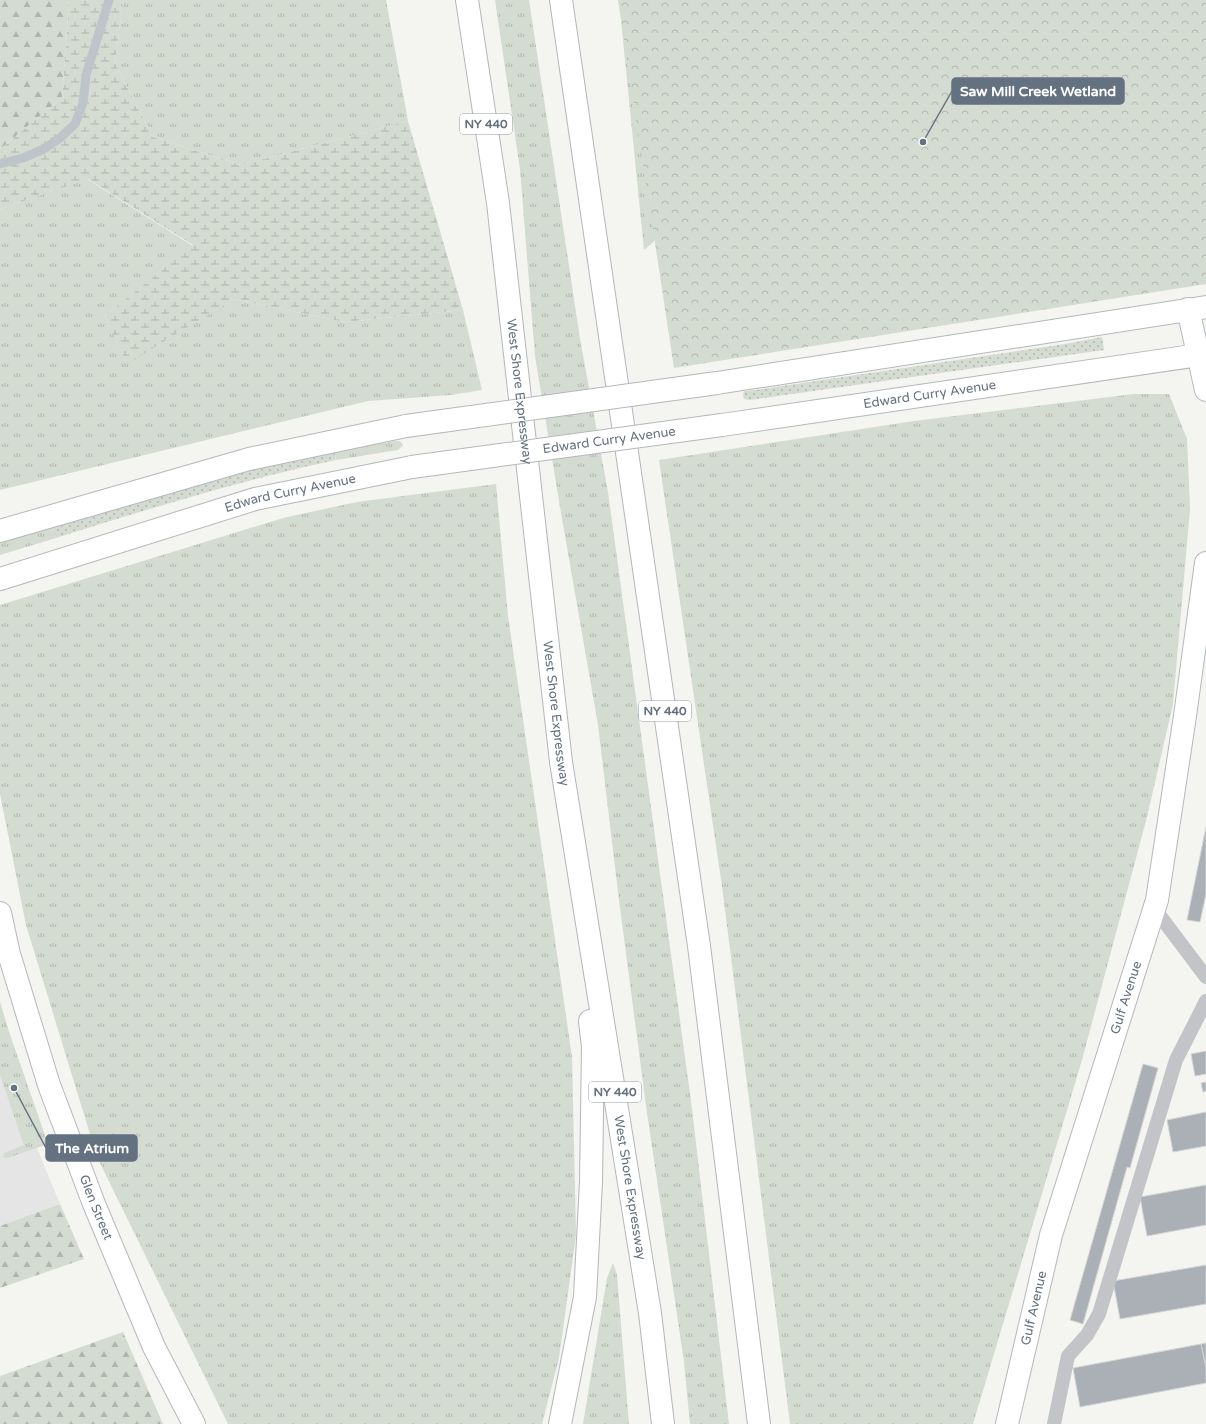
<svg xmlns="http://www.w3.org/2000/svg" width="1206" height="1424" font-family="'Varela Round',sans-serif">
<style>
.built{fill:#e4e5e4}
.grass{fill:url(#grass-tufts)}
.forest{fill:url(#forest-firs)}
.wetland{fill:url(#wetland-marsh)}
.park{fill:url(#park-crowns)}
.garden{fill:url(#garden-dots)}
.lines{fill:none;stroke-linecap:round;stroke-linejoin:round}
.stream{stroke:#bdc5cb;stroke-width:9}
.building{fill:#aab0b6;stroke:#d5d5d3}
.secondary-casing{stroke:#b4b8bc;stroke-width:24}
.highway-casing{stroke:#b4b7ba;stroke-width:24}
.lane{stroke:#c2c4c8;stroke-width:14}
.secondary{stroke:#fff;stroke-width:22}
.highway{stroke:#fff;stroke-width:22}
.secondary-bridge-casing{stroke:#b4b8bc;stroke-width:24;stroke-linecap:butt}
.secondary-bridge{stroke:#fff;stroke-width:22}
.labels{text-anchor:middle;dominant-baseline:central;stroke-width:4;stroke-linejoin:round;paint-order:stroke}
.shield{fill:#fff;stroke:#929ca6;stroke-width:1}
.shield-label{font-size:12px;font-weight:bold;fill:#647180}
.street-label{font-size:13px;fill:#647180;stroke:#fff}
.leader{fill:none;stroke:#647180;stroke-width:1.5}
.callout-dot{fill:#647180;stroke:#fff;stroke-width:1.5}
.callout{fill:#647180;stroke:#647180;stroke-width:1.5}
.callout-label{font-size:14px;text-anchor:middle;font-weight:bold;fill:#fff}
</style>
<defs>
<pattern id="grass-tufts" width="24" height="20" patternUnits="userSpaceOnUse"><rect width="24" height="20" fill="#d4dbd1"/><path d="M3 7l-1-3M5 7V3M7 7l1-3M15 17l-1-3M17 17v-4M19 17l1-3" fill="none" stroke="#b0b6af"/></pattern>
<pattern id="forest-firs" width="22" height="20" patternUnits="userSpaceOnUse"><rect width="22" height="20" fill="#d4dbd1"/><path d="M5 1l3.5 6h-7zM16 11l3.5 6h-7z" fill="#b0b6af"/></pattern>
<pattern id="wetland-marsh" width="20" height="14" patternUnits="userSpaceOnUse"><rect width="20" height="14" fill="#d4dbd1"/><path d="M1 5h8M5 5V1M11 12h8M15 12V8" fill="none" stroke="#b0b6af"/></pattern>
<pattern id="park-crowns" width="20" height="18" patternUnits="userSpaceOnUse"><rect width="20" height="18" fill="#d4dbd1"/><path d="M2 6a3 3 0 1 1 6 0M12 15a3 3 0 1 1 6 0" fill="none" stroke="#b0b6af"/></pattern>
<pattern id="garden-dots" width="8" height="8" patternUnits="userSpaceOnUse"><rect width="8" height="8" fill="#d4dbd1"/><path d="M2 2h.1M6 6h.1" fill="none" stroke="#b0b6af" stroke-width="1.8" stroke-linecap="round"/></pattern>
</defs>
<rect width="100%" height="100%" fill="#f4f4f0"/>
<!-- built -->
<polygon class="built" points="0,1002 9,1032 48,1144 37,1148 60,1204 0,1226"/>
<!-- grass -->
<g class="grass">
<polygon points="123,0 386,0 408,121 241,165 153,137 115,63"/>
<polygon points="495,0 529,0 580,339 608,492 691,1101 729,1424 690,1424 684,1362 647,1113 619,900 598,725 560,507 535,356 520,169"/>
<polygon points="619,0 675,223 644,250"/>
<polygon points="87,179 193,246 105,316 127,363 234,299 345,322 463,310 482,390 451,395 368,401 0,490 0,209"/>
<polygon points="1134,394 1169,394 1187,439 1190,509 1173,704 1147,817 1082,1060 973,1424 790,1424 722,886 659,460 914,421"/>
<polygon points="394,441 400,441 403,445 398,450 336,460 335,452"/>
<polygon points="496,484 508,616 572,1057 576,1235 559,1358 542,1424 228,1424 97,1157 26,925 0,794 0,605 283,518 357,502"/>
<polygon points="51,525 56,538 0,555 0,540"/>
<polygon points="0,1002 9,1032 48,1144 7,1158 3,1157 4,1153 24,1145 0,1075"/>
<polygon points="613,1263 617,1275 629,1424 583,1424 607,1278"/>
</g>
<!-- forest -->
<g class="forest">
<polygon points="0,0 69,0 62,98 0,149"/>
<polygon points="60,1204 84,1259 0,1288 0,1226"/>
<polygon points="123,1332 163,1424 0,1424 0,1376"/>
</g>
<!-- wetland -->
<polygon class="wetland" points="69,0 123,0 115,63 153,137 241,165 408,121 463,310 345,322 234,299 127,364 105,316 193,245 88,179 0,209 0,149 62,98"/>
<!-- park -->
<polygon class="park" points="618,0 1206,0 1206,284 674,368"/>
<!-- garden -->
<g class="garden">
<polygon points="1102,337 1104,350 749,400 744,399 743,396 744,391 748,391 1065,344"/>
<path d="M335 452 336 460C241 480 148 509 56 538L51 525 246 470Z"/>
</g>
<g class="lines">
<!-- stream -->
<polyline class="stream" points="0,164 23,158 44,149 60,138 75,124 83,103 86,75 109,0"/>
</g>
<!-- building -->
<g class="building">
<polygon points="1206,827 1206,894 1200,922 1187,920"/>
<polygon points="1206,1051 1206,1074 1195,1076 1191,1054"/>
<polygon points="1143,1064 1158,1068 1130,1168 1127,1167 1083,1324 1070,1320"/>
<polygon points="1206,1082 1206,1091 1203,1092 1201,1083"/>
<polygon points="1206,1112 1206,1146 1173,1152 1167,1120"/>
<polygon points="1206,1185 1206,1225 1147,1236 1140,1197"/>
<polygon points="1206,1265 1206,1304 1120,1319 1113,1281"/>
<polygon points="1206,1343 1206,1368 1201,1344"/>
<polygon points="1201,1344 1206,1368 1206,1383 1080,1407 1073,1368"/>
</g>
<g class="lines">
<!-- secondary casing -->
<g class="secondary-casing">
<g id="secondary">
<polyline points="1188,309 1206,390"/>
<polyline points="717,383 1206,307"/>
<path id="s1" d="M722 425 1206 354"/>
<polyline points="0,531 249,459 406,426"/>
<path id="s2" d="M0 579 255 499 412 467"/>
<path id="s3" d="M0 913 9 954 49 1085 94 1204 154 1347 194 1424"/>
<path id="s4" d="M1007 1424 1051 1235 1157 900 1185 716 1206 563"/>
</g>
</g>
<!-- highway casing -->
<g class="highway-casing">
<g id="highway">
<path id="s5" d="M467 0 498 203 561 762 650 1313 663 1424"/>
<polyline points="561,0 699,946 759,1424"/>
<polyline points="560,1424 585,1297 591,1182 593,1047 590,1021"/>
</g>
</g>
<!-- lane -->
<g class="lane">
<polyline points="1154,908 1206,977"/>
<polyline points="1054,1424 1068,1356 1087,1335 1099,1314 1176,1060 1206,1001"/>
</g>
<!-- secondary -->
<use href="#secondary" class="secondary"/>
<!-- highway -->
<use href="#highway" class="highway"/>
<!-- secondary-bridge casing -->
<g class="secondary-bridge-casing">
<g id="secondary-bridge">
<polyline points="406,426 717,383"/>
<path id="s6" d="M412 467 722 425"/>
</g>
</g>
<!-- secondary-bridge -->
<use href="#secondary-bridge" class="secondary-bridge"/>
</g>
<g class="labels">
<!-- shield labels -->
<g class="shield">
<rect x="460" y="114" width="52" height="20" rx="3"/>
<rect x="639" y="701" width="52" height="20" rx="3"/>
<rect x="589" y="1082" width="52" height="20" rx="3"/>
</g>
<g class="shield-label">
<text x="486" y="124">NY 440</text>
<text x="665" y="711">NY 440</text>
<text x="615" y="1092">NY 440</text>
</g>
<!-- street labels -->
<g class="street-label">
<text stroke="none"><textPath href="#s5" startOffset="395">West Shore Expressway</textPath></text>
<text stroke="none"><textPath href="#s1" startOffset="210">Edward Curry Avenue</textPath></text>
<text stroke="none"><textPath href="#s6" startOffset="199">Edward Curry Avenue</textPath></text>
<text stroke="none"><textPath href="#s2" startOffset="303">Edward Curry Avenue</textPath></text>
<text stroke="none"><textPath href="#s5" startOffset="719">West Shore Expressway</textPath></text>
<text stroke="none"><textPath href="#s4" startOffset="443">Gulf Avenue</textPath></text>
<text stroke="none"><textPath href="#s5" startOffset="1199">West Shore Expressway</textPath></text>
<text stroke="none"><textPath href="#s3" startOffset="310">Glen Street</textPath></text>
<text stroke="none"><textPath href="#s4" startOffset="119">Gulf Avenue</textPath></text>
</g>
</g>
<!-- callouts -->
<path class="leader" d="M923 142L952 91M14 1088L46 1148"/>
<g class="callout-dot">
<circle cx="923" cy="142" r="4"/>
<circle cx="14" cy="1088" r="4"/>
</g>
<g class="callout">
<rect x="952" y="78" width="172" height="26" rx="4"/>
<rect x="46" y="1135" width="91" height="26" rx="4"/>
</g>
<g class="callout-label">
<text x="1038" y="96">Saw Mill Creek Wetland</text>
<text x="92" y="1153">The Atrium</text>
</g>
</svg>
